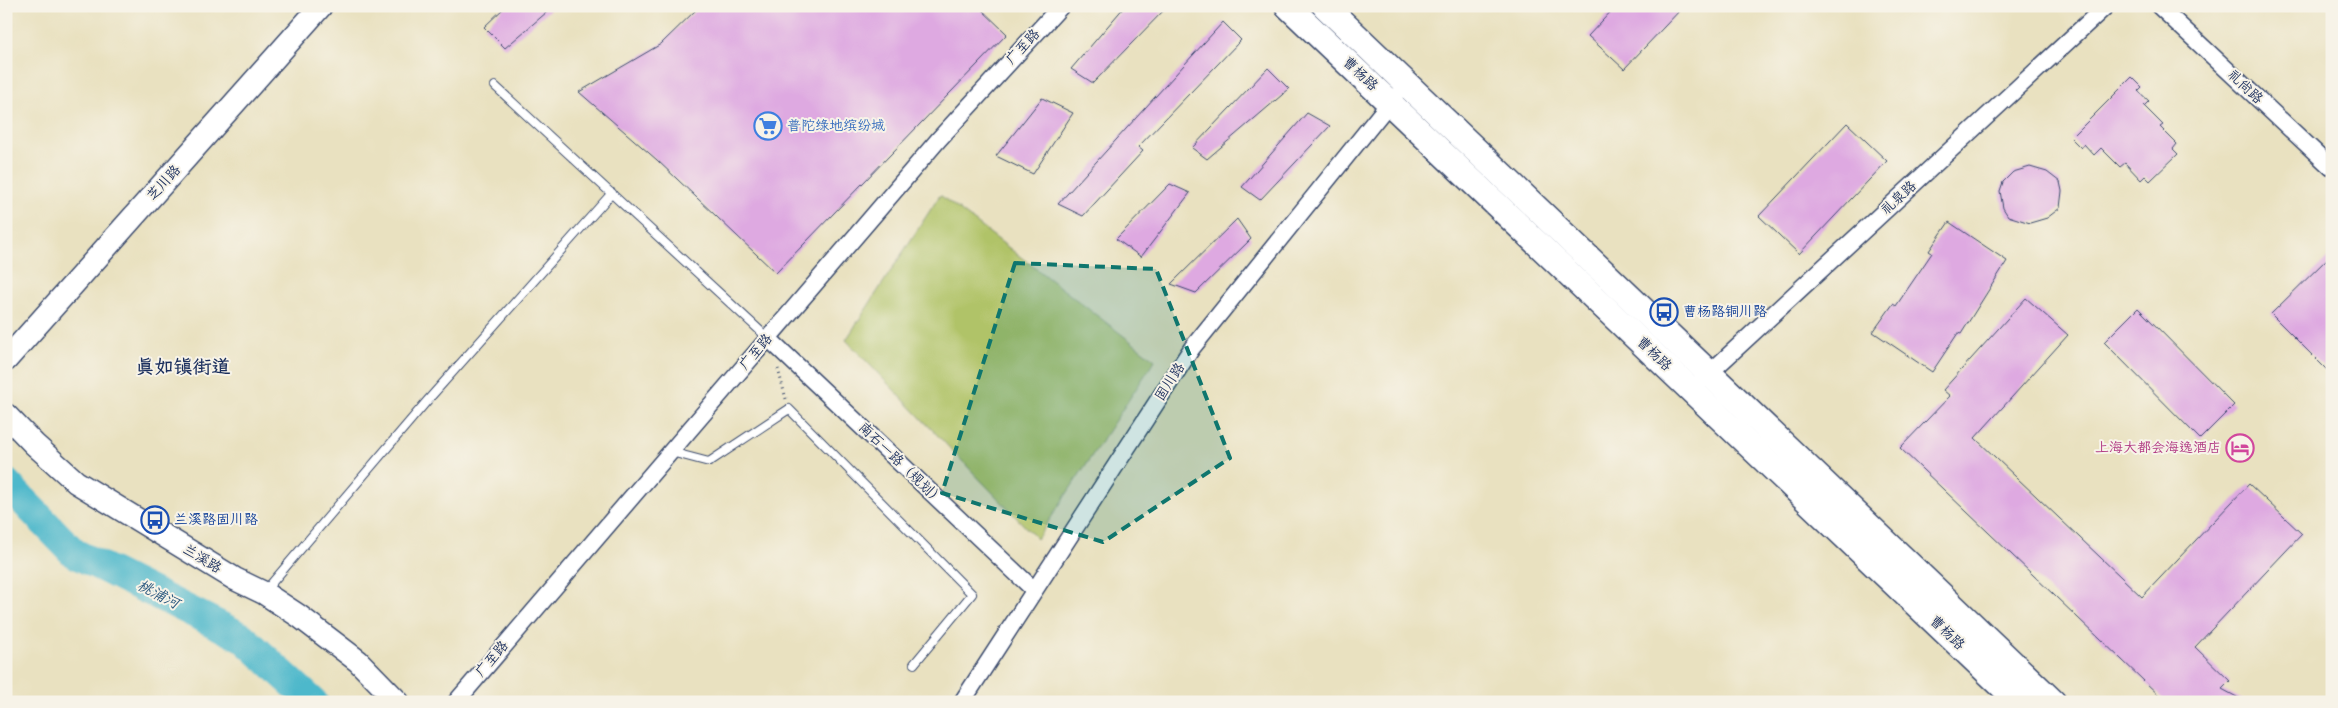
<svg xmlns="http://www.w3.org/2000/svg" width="2338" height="708" font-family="Kalam,'LXGW WenKai TC',sans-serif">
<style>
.green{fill:#b0c367;stroke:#667962}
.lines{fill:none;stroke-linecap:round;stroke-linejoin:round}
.river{stroke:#4db8cb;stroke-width:30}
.building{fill:#dea9e1}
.lane-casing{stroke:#3a4a6d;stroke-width:10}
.street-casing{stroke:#3a4a6d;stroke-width:19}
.secondary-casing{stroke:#3a4a6d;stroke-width:25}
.primary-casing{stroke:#3a4a6d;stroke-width:28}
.path{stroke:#3a4a6d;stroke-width:3;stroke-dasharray:1 4;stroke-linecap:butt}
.lane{stroke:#fff;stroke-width:8}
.street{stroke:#fff;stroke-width:16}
.secondary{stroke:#fff;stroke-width:22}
.primary{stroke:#fff;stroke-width:25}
.marked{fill:#0f766e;fill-opacity:0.2;stroke:#0f766e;stroke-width:4;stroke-dasharray:10 6;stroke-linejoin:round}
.labels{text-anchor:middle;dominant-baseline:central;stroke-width:4;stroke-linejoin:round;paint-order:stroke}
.street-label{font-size:14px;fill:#1b2f5e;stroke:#f7f3e8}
.shop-label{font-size:14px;fill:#366cbe;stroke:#f7f3e8;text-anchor:start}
.transit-label{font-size:14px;fill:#164399;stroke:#f7f3e8;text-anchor:start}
.hotel-label{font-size:14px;fill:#b23c85;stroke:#f7f3e8;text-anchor:end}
.water-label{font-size:15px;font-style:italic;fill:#2a587f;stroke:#f7f3e8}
.district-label{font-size:19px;font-weight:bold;fill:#1b2f5e;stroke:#f7f3e8}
</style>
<rect width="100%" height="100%" fill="#f7f3e8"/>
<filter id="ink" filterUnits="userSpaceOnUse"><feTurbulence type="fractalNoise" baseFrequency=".02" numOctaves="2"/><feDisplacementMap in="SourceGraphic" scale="10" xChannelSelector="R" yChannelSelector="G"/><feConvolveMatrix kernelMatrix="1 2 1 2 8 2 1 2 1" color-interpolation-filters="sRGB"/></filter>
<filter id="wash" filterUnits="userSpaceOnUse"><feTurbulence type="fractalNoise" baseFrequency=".0096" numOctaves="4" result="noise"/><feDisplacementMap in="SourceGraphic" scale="20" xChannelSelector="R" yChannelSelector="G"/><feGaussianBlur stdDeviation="1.12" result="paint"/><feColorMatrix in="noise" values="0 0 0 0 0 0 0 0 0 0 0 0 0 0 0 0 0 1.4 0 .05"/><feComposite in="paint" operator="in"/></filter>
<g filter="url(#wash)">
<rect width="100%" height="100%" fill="#e9e1c0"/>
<!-- green -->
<polygon class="green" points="940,195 1155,360 1037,539 846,340"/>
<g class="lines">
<!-- river -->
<polyline class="river" points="6,483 74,553 242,637 313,702"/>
</g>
<g id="blocks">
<!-- building -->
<g class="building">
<polygon points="506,6 554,6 505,48 484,27"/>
<polygon points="700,6 978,6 1007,34 776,273 657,160 579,92 661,44"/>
<polygon points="1125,6 1168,6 1093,83 1071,69"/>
<polygon points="1616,6 1684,6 1624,69 1588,36"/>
<polygon points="1223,22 1241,40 1138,147 1143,151 1083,216 1058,204"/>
<polygon points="1268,68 1289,89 1207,159 1192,148"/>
<polygon points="2132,77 2142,87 2138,91 2149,101 2144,106 2163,125 2160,127 2177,144 2173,149 2178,154 2150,181 2145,176 2141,180 2125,163 2120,167 2101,148 2094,155 2084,144 2081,148 2071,138"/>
<polygon points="1042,98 1073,113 1033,174 996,156"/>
<polygon points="1307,113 1330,126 1260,200 1242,187"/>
<polygon points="1847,123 1887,161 1799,254 1759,216"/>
<polygon points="2030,167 2047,172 2060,182 2062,191 2060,208 2047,218 2030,223 2008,216 2003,208 2000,191 2003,182 2013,172"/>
<polygon points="1170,184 1190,193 1141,257 1116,239"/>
<polygon points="1237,219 1251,239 1196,293 1171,284"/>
<polygon points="1949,222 2007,261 1961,334 1958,333 1932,372 1873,332 1893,304 1896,306 1932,253 1929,251"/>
<polygon points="2332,254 2332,375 2271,314"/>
<polygon points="2026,298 2068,335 1975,438 2142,597 2249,484 2302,534 2195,647 2230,681 2222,689 2246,702 2166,702 1900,448 1950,396 1943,390"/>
<polygon points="2138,308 2234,405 2200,439 2104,342"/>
</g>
</g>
</g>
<g filter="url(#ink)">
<use href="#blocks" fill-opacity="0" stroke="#3a4a6d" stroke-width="1"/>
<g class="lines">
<!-- lane casing -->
<g class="lane-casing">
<g id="lane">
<polyline points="495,86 768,338"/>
<polyline points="671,452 709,462 789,409 972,594 914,664"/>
<polyline points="265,591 427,401 612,193"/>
</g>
</g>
<!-- street casing -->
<g class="street-casing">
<g id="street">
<polyline points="2159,6 2332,168"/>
<polyline points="768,338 1034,590"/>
<polyline points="1702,380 2106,6"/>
<polyline points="456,702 939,139 1061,6"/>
<polyline points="962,702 1192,348 1395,96"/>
</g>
</g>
<!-- secondary casing -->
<g class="secondary-casing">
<g id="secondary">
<polyline points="6,360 321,6"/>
<polyline points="6,415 34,444 76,482 235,579 264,593 299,616 358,661 398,702"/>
</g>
</g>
<!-- primary casing -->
<g class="primary-casing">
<g id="primary">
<polyline points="1288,6 2019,702"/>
<polyline points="1325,6 2053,702"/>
</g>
</g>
<!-- path -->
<polyline class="path" points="778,369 786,399"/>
<!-- lane -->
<use href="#lane" class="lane"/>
<!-- street -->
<use href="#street" class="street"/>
<!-- secondary -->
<use href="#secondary" class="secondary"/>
<!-- primary -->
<use href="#primary" class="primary"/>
</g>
</g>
<!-- marked area -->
<path class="marked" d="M1015 263 1156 269 1230 458 1103 542 942 493Z"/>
<!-- icons -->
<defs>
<g id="supermarket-ring" transform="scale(1.4375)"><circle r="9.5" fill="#f7f3e8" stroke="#3f7fe0" stroke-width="1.5"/><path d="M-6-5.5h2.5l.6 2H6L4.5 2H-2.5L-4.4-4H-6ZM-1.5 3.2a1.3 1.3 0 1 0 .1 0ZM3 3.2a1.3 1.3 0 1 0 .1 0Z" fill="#3f7fe0"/></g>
<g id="bus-ring" transform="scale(1.4375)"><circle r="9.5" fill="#f7f3e8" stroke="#1a4fb4" stroke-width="1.5"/><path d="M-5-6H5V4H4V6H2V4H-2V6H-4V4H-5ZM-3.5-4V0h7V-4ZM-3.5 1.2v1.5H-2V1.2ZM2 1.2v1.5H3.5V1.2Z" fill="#1a4fb4"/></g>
<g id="hotel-ring" transform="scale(1.4375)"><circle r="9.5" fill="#f7f3e8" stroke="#d1479c" stroke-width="1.5"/><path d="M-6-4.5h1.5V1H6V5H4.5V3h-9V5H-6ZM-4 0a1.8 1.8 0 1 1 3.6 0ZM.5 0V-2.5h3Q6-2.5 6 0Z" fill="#d1479c"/></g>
</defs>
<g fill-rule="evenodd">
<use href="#supermarket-ring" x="768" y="126"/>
<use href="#bus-ring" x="1664" y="312"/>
<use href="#hotel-ring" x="2240" y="448"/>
<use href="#bus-ring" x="155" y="520"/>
</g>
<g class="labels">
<!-- street labels -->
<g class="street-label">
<text transform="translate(1023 47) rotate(-47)">广至路</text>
<text transform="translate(1360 74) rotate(43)">曹杨路</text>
<text transform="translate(2245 87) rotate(43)">礼尚路</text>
<text transform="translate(164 183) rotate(-48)">芝川路</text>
<text transform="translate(1899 198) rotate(-43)">礼泉路</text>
<text transform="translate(756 352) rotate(-49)">广至路</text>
<text transform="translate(1654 354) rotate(44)">曹杨路</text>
<text transform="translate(1170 382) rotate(-57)">固川路</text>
<text transform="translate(901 464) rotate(44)">南石一路（规划）</text>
<text transform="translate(202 559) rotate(31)">兰溪路</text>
<text transform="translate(1947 633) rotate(44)">曹杨路</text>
<text transform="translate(492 659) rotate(-49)">广至路</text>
</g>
<!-- shop labels -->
<g class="shop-label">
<text x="787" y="126">普陀绿地缤纷城</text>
</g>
<!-- transit labels -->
<g class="transit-label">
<text x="1683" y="312">曹杨路铜川路</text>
<text x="174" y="520">兰溪路固川路</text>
</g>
<!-- hotel labels -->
<g class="hotel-label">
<text x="2221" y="448">上海大都会海逸酒店</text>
</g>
<!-- water labels -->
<g class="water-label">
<text transform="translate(158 595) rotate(27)">桃浦河</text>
</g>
<!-- district labels -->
<g class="district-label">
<text x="183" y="368">真如镇街道</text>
</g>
</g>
<!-- margin -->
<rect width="2338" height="708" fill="none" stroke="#f7f3e8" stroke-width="25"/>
</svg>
